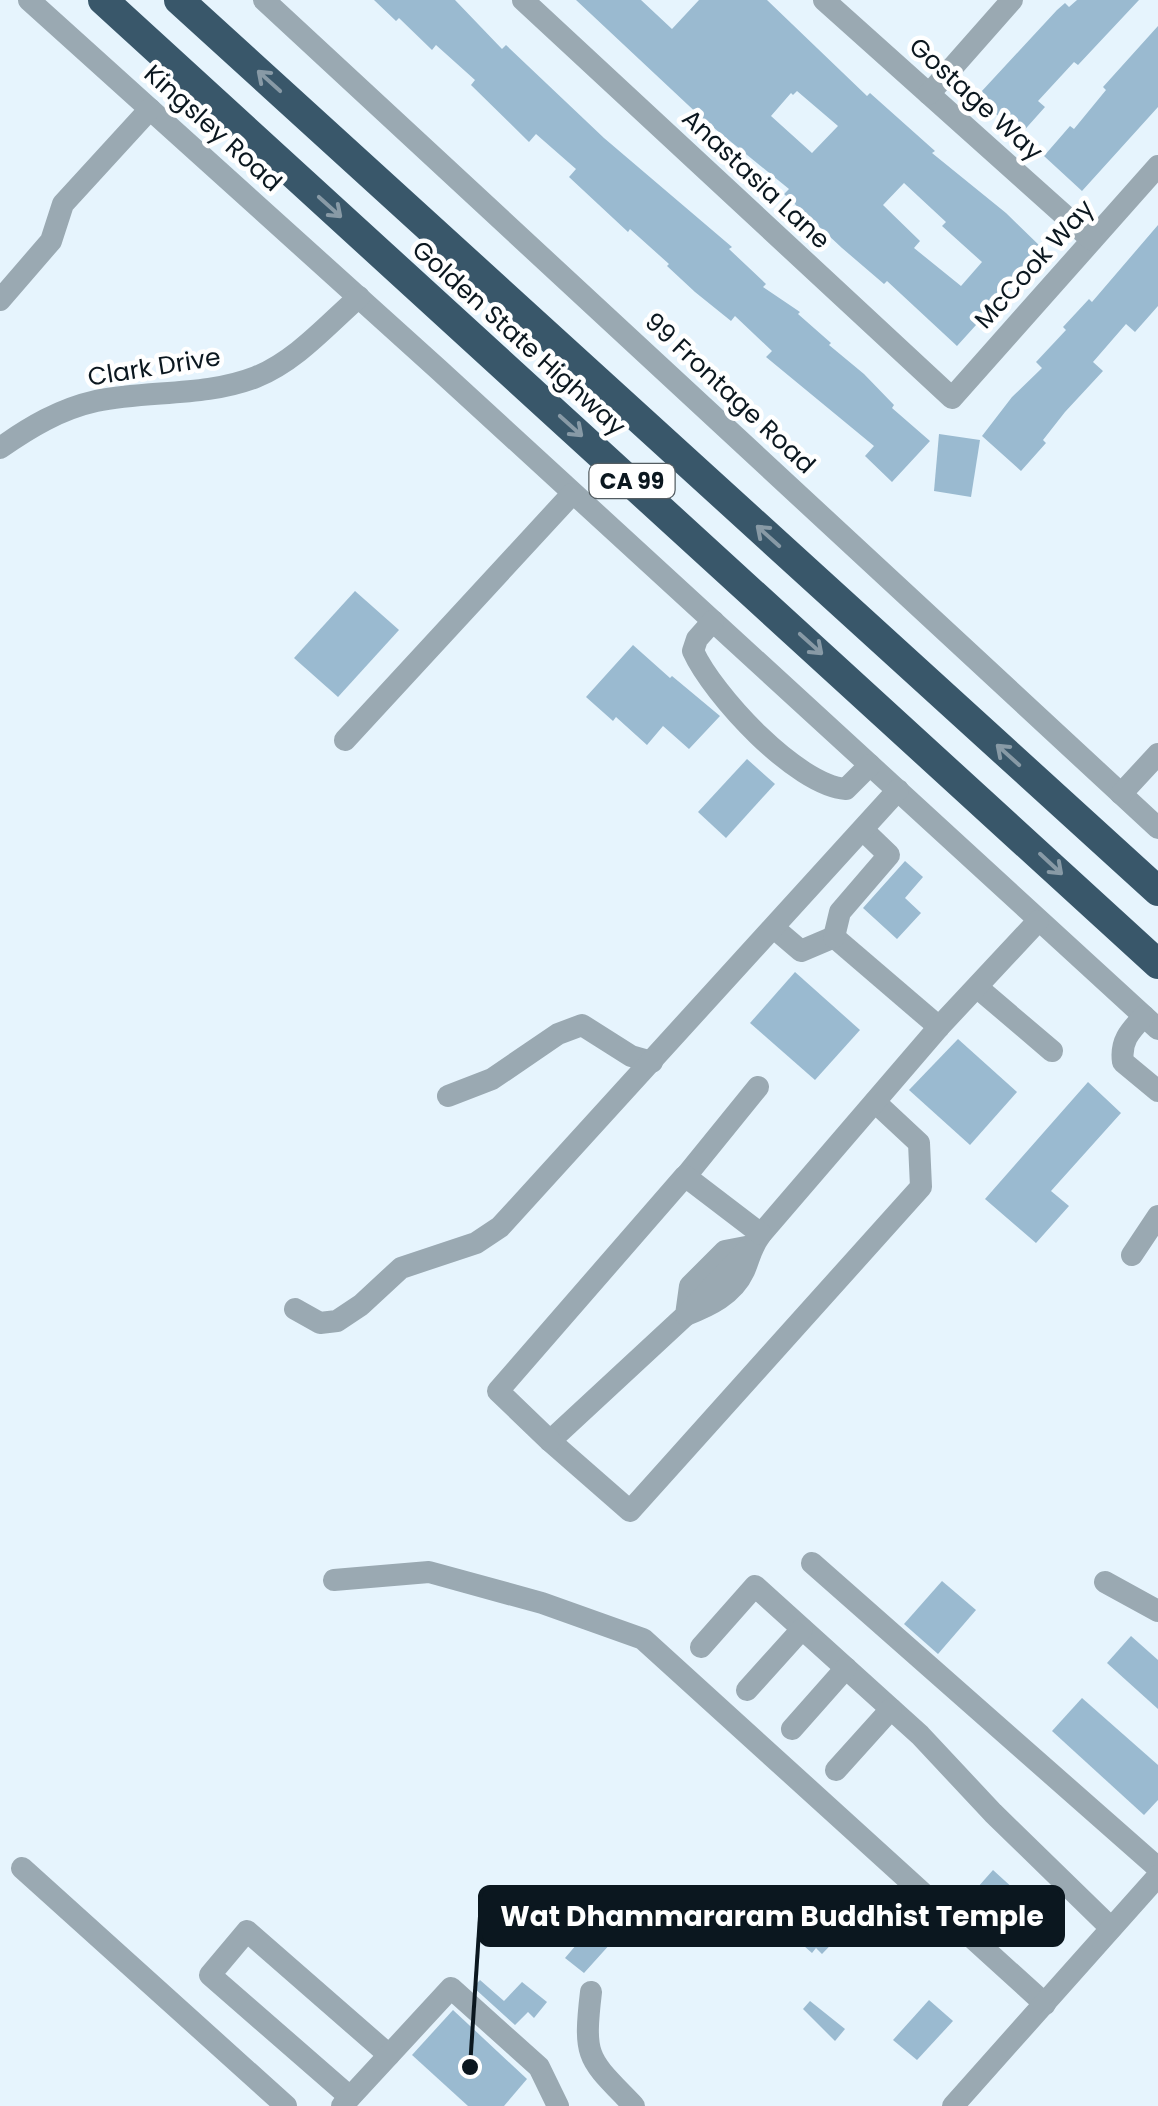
<svg xmlns="http://www.w3.org/2000/svg" width="1158" height="2106" font-family="Poppins,sans-serif">
<style>
.building{fill:#9abad0;fill-rule:evenodd}
.lines{fill:none;stroke-linecap:round;stroke-linejoin:round}
.minor{stroke:#9aa9b2;stroke-width:22}
.highway{stroke:#39576a;stroke-width:30}
.oneway{stroke:#889aa6}
.labels{text-anchor:middle;dominant-baseline:central;stroke-width:9;stroke-linejoin:round;paint-order:stroke}
.shield{fill:#fff;stroke:#545d62;stroke-width:2.5}
.shield-label{font-size:22px;font-weight:bold;fill:#0b171f}
.street-label{font-size:25px;fill:#0b171f;stroke:#fff}
.leader{fill:none;stroke:#0b171f;stroke-width:4}
.callout-dot{fill:#0b171f;stroke:#fff;stroke-width:4}
.callout{fill:#0b171f;stroke:#0b171f;stroke-width:4}
.callout-label{font-size:28px;text-anchor:middle;font-weight:bold;fill:#fff}
</style>
<rect width="100%" height="100%" fill="#e6f4fd"/>
<!-- building -->
<g class="building">
<polygon points="374,0 455,0 502,49 506,45 604,138 732,247 729,249 766,284 763,287 800,312 798,314 831,343 829,345 864,374 894,405 892,408 930,441 892,482 865,456 874,446 766,357 772,351 735,316 731,321 695,292 667,266 669,264 630,229 628,232 569,177 576,169 536,134 529,142 471,85 475,80 436,45 432,50 399,18 396,21"/>
<path d="M576 0H641L672 29 699 0H767L867 96 870 93 935 151 932 153 1006 213 1044 250 957 346 887 281 884 284 842 248 784 194 789 189 703 119ZM797 91 838 126 812 153 771 116 791 93 793 95ZM904 183 946 222 942 226 982 262 961 286 914 248 920 241 883 205Z"/>
<polygon points="1077,0 1139,0 1078,65 1074,62 1038,101 1045,107 1020,135 989,108 992,103 981,92 1057,10 1065,3 1069,7"/>
<polygon points="1158,26 1158,107 1082,191 1044,156 1070,126 1074,129 1106,90 1103,87"/>
<polygon points="1158,225 1158,306 1135,332 1126,324 1093,362 1103,371 1065,412 1043,440 1046,443 1021,471 982,436 1012,397 1042,368 1036,362 1066,330 1063,327 1089,299 1092,302"/>
<polygon points="939,434 980,440 971,497 934,491"/>
<polygon points="355,591 399,630 338,697 294,658"/>
<polygon points="633,645 670,678 672,676 720,716 689,749 663,726 647,745 616,717 613,721 586,697"/>
<polygon points="747,759 775,784 726,838 698,812"/>
<polygon points="905,861 923,877 905,898 921,913 897,939 863,908"/>
<polygon points="795,972 860,1030 815,1080 750,1023"/>
<polygon points="958,1039 1017,1092 970,1145 909,1090"/>
<polygon points="1088,1082 1121,1113 1051,1191 1069,1206 1036,1243 985,1199"/>
<polygon points="942,1581 976,1610 938,1654 904,1624"/>
<polygon points="1131,1636 1158,1660 1158,1709 1107,1663"/>
<polygon points="1082,1698 1158,1765 1158,1800 1144,1815 1052,1731"/>
<polygon points="993,1870 1036,1909 1017,1930 988,1904 984,1908 970,1896"/>
<polygon points="820,1898 851,1924 822,1954 816,1948 812,1953 788,1932"/>
<polygon points="587,1905 621,1932 584,1973 565,1958 589,1930 577,1918"/>
<polygon points="480,1980 504,2001 522,1982 547,2002 534,2018 528,2012 515,2025 473,1987"/>
<polygon points="929,2000 953,2021 917,2060 893,2040"/>
<polygon points="810,2001 845,2029 835,2041 803,2009"/>
<polygon points="453,2010 527,2079 504,2106 468,2106 412,2055"/>
</g>
<g class="lines">
<!-- minor -->
<g class="minor">
<polyline points="29,0 438,369 1158,1029"/>
<polyline points="264,0 1158,828"/>
<polyline points="523,0 952,398 1158,166"/>
<polyline points="824,0 1092,240"/>
<polyline points="929,94 1012,0"/>
<polyline points="0,300 51,241 63,204 150,109"/>
<path d="M0 448C30 427 60 409 96 401 149 390 205 397 256 377 296 361 327 325 359 297"/>
<path d="M713 621 697 639 693 651C713 695 796 785 846 789L870 765"/>
<polyline points="345,740 572,494"/>
<polyline points="1121,794 1158,754"/>
<polyline points="774,928 801,951 834,937"/>
<polyline points="834,937 939,1027"/>
<polyline points="834,937 840,912 889,855 863,830"/>
<polyline points="978,988 1052,1051"/>
<path d="M1144 1016C1130 1031 1120 1041 1123 1062L1158 1091"/>
<polyline points="448,1096 492,1079 558,1034 582,1025 631,1056 652,1062"/>
<polyline points="685,1177 758,1087"/>
<polyline points="751,1246 725,1251 690,1286 686,1315 550,1441 630,1511 921,1187 919,1143 875,1102"/>
<path d="M751 1246 686 1315C709 1306 733 1295 744 1271 750 1257 751 1247 761 1234L939 1027 1038 921"/>
<polyline points="1132,1255 1158,1216"/>
<polyline points="295,1309 320,1323 337,1321 361,1305 401,1268 476,1243 500,1227 898,790"/>
<polyline points="550,1441 498,1391 685,1176 761,1234"/>
<polyline points="812,1563 1158,1868"/>
<polyline points="334,1580 429,1572 542,1603 643,1639 1045,2004"/>
<polyline points="1105,1582 1158,1611"/>
<polyline points="701,1647 755,1586 920,1735 993,1813 1111,1928"/>
<polyline points="747,1690 802,1629"/>
<polyline points="792,1729 846,1668"/>
<polyline points="836,1770 891,1709"/>
<polyline points="22,1868 286,2106"/>
<path d="M591 1992C583 2060 588 2058 634 2106"/>
<polyline points="350,2097 210,1975 247,1931 389,2055"/>
<polyline points="342,2106 451,1988 539,2067 558,2106"/>
<polyline points="953,2106 1158,1876"/>
</g>
<!-- highway -->
<g class="highway">
<polyline points="103,0 1158,964"/>
<polyline points="179,0 1158,891"/>
</g>
</g>
<!-- one-way arrows -->
<defs><path id="oneway-shaft" d="M-6 0H5M1.5-3L5.5 0L1.5 3" fill="none" stroke-width="1.6" stroke-linecap="round" stroke-linejoin="round" transform="scale(2.5)"/></defs>
<g class="oneway">
<use href="#oneway-shaft" transform="translate(269 81) rotate(-138)"/>
<use href="#oneway-shaft" transform="translate(330 207) rotate(42)"/>
<use href="#oneway-shaft" transform="translate(571 426) rotate(42)"/>
<use href="#oneway-shaft" transform="translate(768 536) rotate(-138)"/>
<use href="#oneway-shaft" transform="translate(811 644) rotate(42)"/>
<use href="#oneway-shaft" transform="translate(1008 755) rotate(-138)"/>
<use href="#oneway-shaft" transform="translate(1051 864) rotate(43)"/>
</g>
<g class="labels">
<!-- shield labels -->
<rect class="shield" x="589.5" y="464" width="85" height="34" rx="8"/>
<g class="shield-label">
<text x="632" y="481">CA 99</text>
</g>
<!-- street labels -->
<g class="street-label">
<text transform="translate(976 99) rotate(42)">Gostage Way</text>
<text transform="translate(213 128) rotate(42)">Kingsley Road</text>
<text transform="translate(756 179) rotate(43)">Anastasia Lane</text>
<text transform="translate(1034 264) rotate(-48)">McCook Way</text>
<text transform="translate(519 338) rotate(42)">Golden State Highway</text>
<text transform="translate(154 367) rotate(-9)">Clark Drive</text>
<text transform="translate(730 393) rotate(43)">99 Frontage Road</text>
</g>
</g>
<!-- callouts -->
<path class="leader" d="M470 2067L480 1916"/>
<circle class="callout-dot" cx="470" cy="2067" r="10"/>
<rect class="callout" x="480" y="1887" width="583" height="58" rx="10"/>
<g class="callout-label">
<text x="772" y="1926">Wat Dhammararam Buddhist Temple</text>
</g>
</svg>
